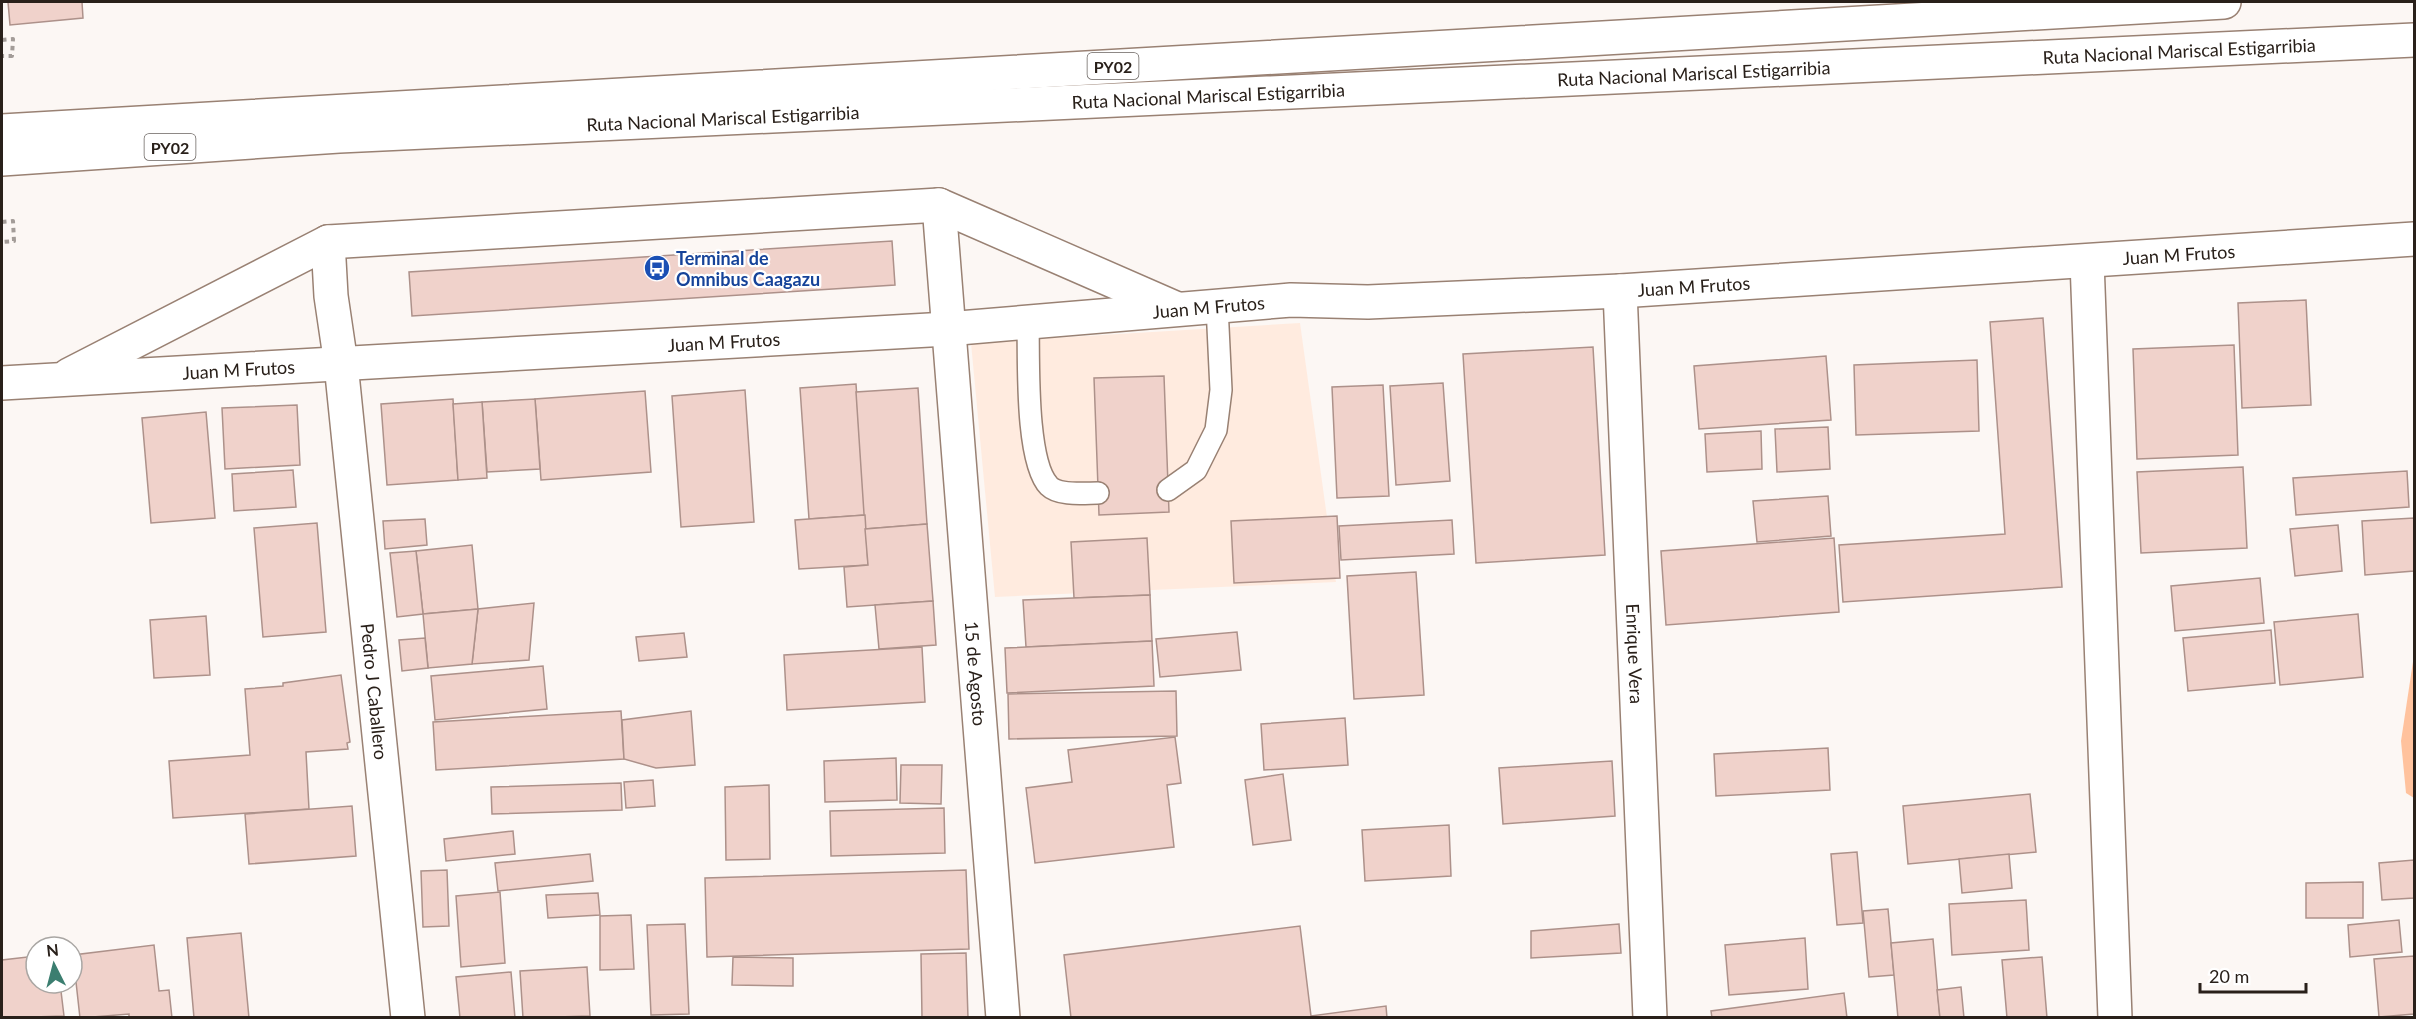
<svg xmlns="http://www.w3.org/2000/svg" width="2416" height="1019" font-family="Lato,sans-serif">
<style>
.built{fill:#ffebdf}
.green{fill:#ffc29d}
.building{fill:#f0d2cb;stroke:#ad918a;stroke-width:1.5}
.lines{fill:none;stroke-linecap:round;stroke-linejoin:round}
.service-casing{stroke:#998173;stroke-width:24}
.minor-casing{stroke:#998173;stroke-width:36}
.trunk-casing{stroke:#998173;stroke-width:36}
.path{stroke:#a39c98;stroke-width:4;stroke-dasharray:4.5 4.5;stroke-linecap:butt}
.service{stroke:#fff;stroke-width:21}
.minor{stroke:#fff;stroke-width:33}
.trunk{stroke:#fff;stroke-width:33}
.labels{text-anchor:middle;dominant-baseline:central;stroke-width:4.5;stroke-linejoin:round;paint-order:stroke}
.shield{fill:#fff;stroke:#69635f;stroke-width:1.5}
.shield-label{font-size:16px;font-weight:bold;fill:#29201a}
.street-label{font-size:18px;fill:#29201a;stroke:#fff}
.transit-label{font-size:18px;font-weight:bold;fill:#164399;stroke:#fff;text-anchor:start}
</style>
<rect width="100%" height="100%" fill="#fcf7f4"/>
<!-- built -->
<polygon class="built" points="1300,323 1336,582 995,597 971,343"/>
<!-- green -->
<polygon class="green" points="2414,655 2414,798 2406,793 2401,741"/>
<!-- building -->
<g class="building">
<polygon points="8,2 82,2 83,18 10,25"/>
<polygon points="892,241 895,285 412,316 409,272"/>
<polygon points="2306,300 2311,405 2242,408 2238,303"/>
<polygon points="2043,318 2062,587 1843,602 1839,545 2005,534 1990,322"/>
<polygon points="2234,345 2238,455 2137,459 2133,349"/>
<polygon points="1593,347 1605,555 1476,563 1463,354"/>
<polygon points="1826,356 1831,420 1699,429 1694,366"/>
<polygon points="1977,360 1979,431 1856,435 1854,365"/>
<polygon points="1164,376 1169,512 1099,515 1094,378"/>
<polygon points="1443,383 1450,481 1396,485 1390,386"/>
<polygon points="856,384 865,515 809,519 800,388"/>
<polygon points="1383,385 1389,496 1337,498 1332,387"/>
<polygon points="918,388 927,524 865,529 856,392"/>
<polygon points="745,390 754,522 681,527 672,396"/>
<polygon points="645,391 651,472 541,480 535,399"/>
<polygon points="453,399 458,480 387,485 381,404"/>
<polygon points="535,399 540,469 487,472 482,402"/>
<polygon points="482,402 487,478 458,480 453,404"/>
<polygon points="297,405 300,465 225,469 222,408"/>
<polygon points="206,412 215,518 151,523 142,418"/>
<polygon points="1828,427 1830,469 1777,472 1775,429"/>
<polygon points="1761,431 1762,469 1707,472 1705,434"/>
<polygon points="2243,467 2247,548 2141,553 2137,472"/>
<polygon points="293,470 296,507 234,511 232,474"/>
<polygon points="2407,471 2409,507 2296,515 2293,478"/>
<polygon points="1828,496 1831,536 1757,542 1753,501"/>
<polygon points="865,515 868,565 799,569 795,520"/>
<polygon points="1337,516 1340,578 1234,583 1231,521"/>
<polygon points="2414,518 2414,571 2365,575 2362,521"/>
<polygon points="425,519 427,545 385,549 383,521"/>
<polygon points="1452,520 1454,554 1341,560 1339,526"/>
<polygon points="317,523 326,632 263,637 254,528"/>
<polygon points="927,524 933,601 847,607 844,567 868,565 865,529"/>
<polygon points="2338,525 2342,571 2295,576 2290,529"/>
<polygon points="1147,538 1150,595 1074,598 1071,542"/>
<polygon points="1834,538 1839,612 1666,625 1661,551"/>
<polygon points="472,545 478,609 423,614 416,551"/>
<polygon points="416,551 423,614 397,617 390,553"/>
<polygon points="1416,572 1424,695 1354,699 1347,576"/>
<polygon points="2260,578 2264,623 2175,631 2171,586"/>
<polygon points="1150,595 1152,641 1026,647 1023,600"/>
<polygon points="933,601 936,645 879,649 875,605"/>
<polygon points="534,603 529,660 472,664 478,609"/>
<polygon points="478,609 472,664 428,668 423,614"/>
<polygon points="2358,614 2363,677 2280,685 2274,622"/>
<polygon points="206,616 210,675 154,678 150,620"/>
<polygon points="2271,630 2275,683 2188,691 2183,638"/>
<polygon points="1237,632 1241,670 1160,677 1156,639"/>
<polygon points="684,633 687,657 639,661 636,637"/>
<polygon points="425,638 428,668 402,671 399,640"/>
<polygon points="1152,641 1154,686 1007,693 1005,648"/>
<polygon points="922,647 925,702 787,710 784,655"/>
<polygon points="543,666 547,709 435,720 431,676"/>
<polygon points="341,675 350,742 347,743 348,749 306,752 309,809 173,818 169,761 250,755 245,689 283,686 283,683"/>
<polygon points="1176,691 1177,736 1009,739 1008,694"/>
<polygon points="621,711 624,759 436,770 433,722"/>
<polygon points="691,711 695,765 656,768 624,759 622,720"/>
<polygon points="1345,718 1348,765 1264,770 1261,724"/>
<polygon points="1175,737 1181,783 1167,785 1174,847 1035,863 1026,788 1072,782 1068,750"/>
<polygon points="1828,748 1830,790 1716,796 1714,754"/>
<polygon points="896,758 897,800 825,802 824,761"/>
<polygon points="1612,761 1615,816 1503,824 1499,768"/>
<polygon points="901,765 942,765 941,804 900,803"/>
<polygon points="1283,774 1291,840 1253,845 1245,780"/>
<polygon points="653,780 655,806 626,808 624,782"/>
<polygon points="621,783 622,810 492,814 491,787"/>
<polygon points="769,785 770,859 726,860 725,787"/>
<polygon points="2030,794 2036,852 1908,864 1903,806"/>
<polygon points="352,806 356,856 249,864 245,814"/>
<polygon points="944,808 945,853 831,856 830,811"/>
<polygon points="1449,825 1451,876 1365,881 1362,830"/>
<polygon points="513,831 515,854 446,861 444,839"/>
<polygon points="1857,852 1863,923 1837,925 1831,854"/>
<polygon points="590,854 593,881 498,891 495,863"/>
<polygon points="2009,854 2012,888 1962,893 1959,859"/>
<polygon points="2414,860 2414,898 2382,900 2379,863"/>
<polygon points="447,870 449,926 423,927 421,871"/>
<polygon points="966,870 969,949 707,957 705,878"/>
<polygon points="2363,882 2363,918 2306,918 2306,883"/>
<polygon points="500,892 505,963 461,967 456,896"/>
<polygon points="598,893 600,915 548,918 546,895"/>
<polygon points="2026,900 2029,950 1952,955 1949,904"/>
<polygon points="1888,909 1894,975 1869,977 1863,911"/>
<polygon points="631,915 634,969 600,970 600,916"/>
<polygon points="2399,920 2402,952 2350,957 2348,925"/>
<polygon points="685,924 689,1014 651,1015 647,925"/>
<polygon points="1619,924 1621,953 1531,958 1531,931"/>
<polygon points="1300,926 1311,1016 1386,1006 1387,1018 1071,1018 1064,955"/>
<polygon points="241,933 249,1018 194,1018 187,938"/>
<polygon points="1805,938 1808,989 1729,995 1725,945"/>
<polygon points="1933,939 1940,1018 1898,1018 1891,943"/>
<polygon points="154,945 159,991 169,990 172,1018 129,1018 129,1014 80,1018 73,955"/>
<polygon points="966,953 968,1018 922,1018 921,954"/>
<polygon points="36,956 36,983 60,983 64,1016 2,1018 2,960"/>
<polygon points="2414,956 2414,1014 2379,1017 2374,959"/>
<polygon points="733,957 793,958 793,986 732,985"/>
<polygon points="2042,957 2047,1018 2007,1018 2002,960"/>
<polygon points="587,967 590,1016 523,1018 520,971"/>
<polygon points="511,972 515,1018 460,1018 456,977"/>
<polygon points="1961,987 1964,1018 1940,1018 1937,990"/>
<polygon points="1844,993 1847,1018 1712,1018 1711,1011"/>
</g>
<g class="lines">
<!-- service casing -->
<g class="service-casing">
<g id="service">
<path d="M1028 322C1029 358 1025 461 1049 486 1059 496 1085 493 1098 493"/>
<polyline points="1168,490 1196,470 1216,430 1221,390 1217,306"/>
</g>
</g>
<!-- minor casing -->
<g class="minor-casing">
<g id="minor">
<path id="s1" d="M939 205 1003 1018"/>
<path id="s2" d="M328 242 331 296 341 364 408 1018"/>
<polyline points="2087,261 2115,1018"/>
<path id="s3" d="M1620 291 1650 1018"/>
<polyline points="69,375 328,242 939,205 1175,308"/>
<path id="s4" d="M2 383 947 329 1291 300 1368 302 1620 291 2414 239"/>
</g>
</g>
<!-- trunk casing -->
<g class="trunk-casing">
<g id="trunk">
<polyline points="2,131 2224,2"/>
<path id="s5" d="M2 159 339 136 2414 40"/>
</g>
</g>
<!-- path -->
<g class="path">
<polyline points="2,40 13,39 12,56 2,56"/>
<polyline points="2,222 13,221 14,241 2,242"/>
</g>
<!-- service -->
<use href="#service" class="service"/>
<!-- minor -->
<use href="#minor" class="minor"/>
<!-- trunk -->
<use href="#trunk" class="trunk"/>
</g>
<!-- icons -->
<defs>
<g id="bus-disc" transform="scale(1.35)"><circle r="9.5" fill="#1a4fb4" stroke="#fff"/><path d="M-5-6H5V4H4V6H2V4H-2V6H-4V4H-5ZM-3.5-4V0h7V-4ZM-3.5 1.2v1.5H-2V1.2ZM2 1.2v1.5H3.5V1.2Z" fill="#fff"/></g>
</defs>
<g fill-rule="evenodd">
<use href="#bus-disc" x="657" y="268"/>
</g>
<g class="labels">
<!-- shield labels -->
<g class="shield">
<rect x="1087.5" y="53" width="51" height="26" rx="4.5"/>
<rect x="144.5" y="134" width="51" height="26" rx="4.5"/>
</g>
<g class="shield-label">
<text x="1113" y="66">PY02</text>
<text x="170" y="147">PY02</text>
</g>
<!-- street labels -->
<g class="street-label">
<text stroke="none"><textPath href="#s5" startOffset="2180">Ruta Nacional Mariscal Estigarribia</textPath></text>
<text stroke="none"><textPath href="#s5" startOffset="1694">Ruta Nacional Mariscal Estigarribia</textPath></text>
<text stroke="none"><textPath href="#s5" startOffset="1208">Ruta Nacional Mariscal Estigarribia</textPath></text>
<text stroke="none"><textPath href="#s5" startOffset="722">Ruta Nacional Mariscal Estigarribia</textPath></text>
<text stroke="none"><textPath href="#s4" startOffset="2181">Juan M Frutos</textPath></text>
<text stroke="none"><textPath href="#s4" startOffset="1695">Juan M Frutos</textPath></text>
<text stroke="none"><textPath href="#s4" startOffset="1209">Juan M Frutos</textPath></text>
<text stroke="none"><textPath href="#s4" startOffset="723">Juan M Frutos</textPath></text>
<text stroke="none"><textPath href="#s4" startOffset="237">Juan M Frutos</textPath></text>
<text stroke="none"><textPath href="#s3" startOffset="363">Enrique Vera</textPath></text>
<text stroke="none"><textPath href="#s1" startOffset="470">15 de Agosto</textPath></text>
<text stroke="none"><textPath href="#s2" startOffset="452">Pedro J Caballero</textPath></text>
</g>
<!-- transit labels -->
<g class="transit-label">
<text x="676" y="258">Terminal de<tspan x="676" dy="21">Omnibus Caagazu</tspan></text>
</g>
</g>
<!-- border -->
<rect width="2416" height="1019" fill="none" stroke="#29201a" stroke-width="6"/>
<!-- north arrow -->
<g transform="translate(54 965) rotate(354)"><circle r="28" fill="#ffffff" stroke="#a9a6a3" stroke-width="1.5"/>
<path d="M0-4.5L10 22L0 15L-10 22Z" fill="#3b7e70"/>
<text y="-9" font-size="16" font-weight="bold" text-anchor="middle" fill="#29201a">N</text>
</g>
<!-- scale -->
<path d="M2200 983v9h106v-9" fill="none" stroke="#29201a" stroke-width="3"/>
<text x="2209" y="983" font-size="18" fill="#29201a" stroke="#ffffff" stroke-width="4.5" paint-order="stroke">20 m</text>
</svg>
